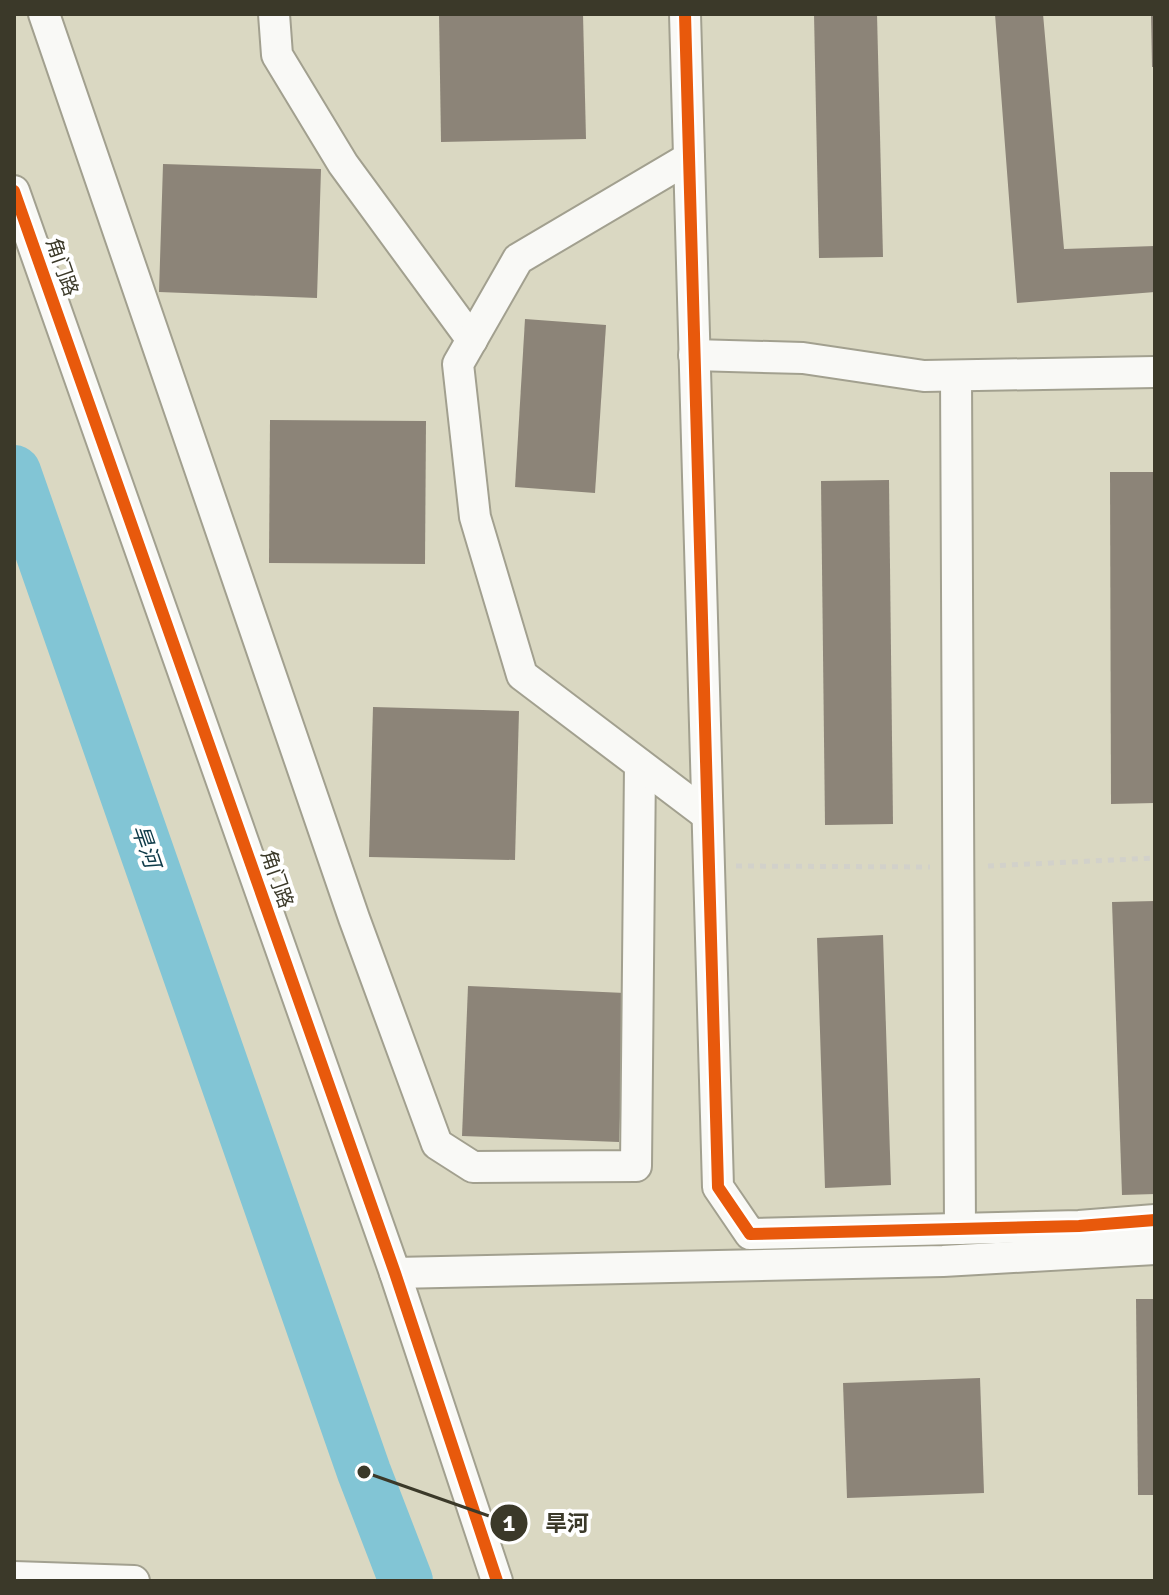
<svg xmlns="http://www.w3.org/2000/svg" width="1169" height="1595" font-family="Signika,'Noto Sans SC',sans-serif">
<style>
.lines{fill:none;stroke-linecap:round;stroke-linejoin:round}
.river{stroke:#82c5d5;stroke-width:54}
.building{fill:#8c8478}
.minor-casing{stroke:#a2a08f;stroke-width:34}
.path{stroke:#d2d1ca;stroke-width:5;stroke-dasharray:6 6;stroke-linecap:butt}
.minor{stroke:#f9f9f6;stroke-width:30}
.cycleway-casing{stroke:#fff;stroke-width:17}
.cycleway{stroke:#e8590c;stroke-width:12}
.labels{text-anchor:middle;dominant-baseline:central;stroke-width:8;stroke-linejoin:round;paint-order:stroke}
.street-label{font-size:20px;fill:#3b3929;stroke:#fff}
.water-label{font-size:22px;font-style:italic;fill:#0c3947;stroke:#fff}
.leader{fill:none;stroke:#3b3929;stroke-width:3}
.callout-dot{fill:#3b3929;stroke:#fff;stroke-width:3}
.mark-label{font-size:24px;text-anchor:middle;font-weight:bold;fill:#fff}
.callout-label{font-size:22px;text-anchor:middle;font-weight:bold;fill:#3b3929;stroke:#fff;stroke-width:8;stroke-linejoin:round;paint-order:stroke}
</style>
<rect width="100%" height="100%" fill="#dad8c2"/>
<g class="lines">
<!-- river -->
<polyline class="river" points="14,472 364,1472 406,1581"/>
</g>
<!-- building -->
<g class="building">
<polygon points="439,14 583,14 586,139 441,142"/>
<polygon points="814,14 877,14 883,257 819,258"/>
<polygon points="995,14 1043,14 1064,249 1155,246 1155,292 1017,303"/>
<polygon points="1151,14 1155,14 1155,67 1152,67"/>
<polygon points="163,164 321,169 317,298 159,292"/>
<polygon points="525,319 606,325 595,493 515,487"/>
<polygon points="270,420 426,421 425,564 269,563"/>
<polygon points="1110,472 1155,472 1155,803 1111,804"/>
<polygon points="889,480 893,824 825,825 821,481"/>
<polygon points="373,707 519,711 515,860 369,857"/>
<polygon points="1155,901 1155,1194 1122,1195 1112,902"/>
<polygon points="883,935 891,1185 825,1188 817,938"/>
<polygon points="468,986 625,993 619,1142 462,1136"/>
<polygon points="1136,1299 1155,1299 1155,1495 1138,1495"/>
<polygon points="980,1378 984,1493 847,1498 843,1383"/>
</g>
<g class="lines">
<!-- minor casing -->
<g class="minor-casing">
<g id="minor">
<polyline points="44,14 354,918 437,1144 473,1167 636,1166 640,765"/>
<polyline points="274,14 277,55 343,164 472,340"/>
<polyline points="685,14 718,1187 750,1234 1079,1226 1155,1220"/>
<polyline points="689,158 518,259 458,364 475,517 522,675 707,815"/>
<polyline points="14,191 395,1273 497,1581"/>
<polyline points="694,355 803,358 924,376 1155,372"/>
<polyline points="956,376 960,1229"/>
<polyline points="395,1273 943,1261 1155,1249"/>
<polyline points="14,1577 134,1581"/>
</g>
</g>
<!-- path -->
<g class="path">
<polyline points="736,866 930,867"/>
<polyline points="988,866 1155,858"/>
</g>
<!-- minor -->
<use href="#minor" class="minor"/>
<!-- cycleway casing -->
<g class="cycleway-casing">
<g id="cycleway">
<polyline points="685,14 718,1187 750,1234 1079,1226 1155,1220"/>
<polyline points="14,191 395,1273 497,1581"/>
</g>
</g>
<!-- cycleway -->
<use href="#cycleway" class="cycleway"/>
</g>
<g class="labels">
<!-- street labels -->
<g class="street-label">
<text transform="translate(62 267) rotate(71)">角门路</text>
<text transform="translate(277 879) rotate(71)">角门路</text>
</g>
<!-- water labels -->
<g class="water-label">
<text transform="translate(146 846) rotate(71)">旱河</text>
</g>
</g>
<!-- callouts -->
<path class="leader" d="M364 1472L509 1523"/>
<g class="callout-dot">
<circle cx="364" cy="1472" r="8"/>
<circle cx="509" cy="1523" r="20"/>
</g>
<g class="mark-label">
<text x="509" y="1531">1</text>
</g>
<g class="callout-label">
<text x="567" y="1531">旱河</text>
</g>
<!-- border -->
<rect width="1169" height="1595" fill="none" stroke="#3b3929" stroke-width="32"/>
</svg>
